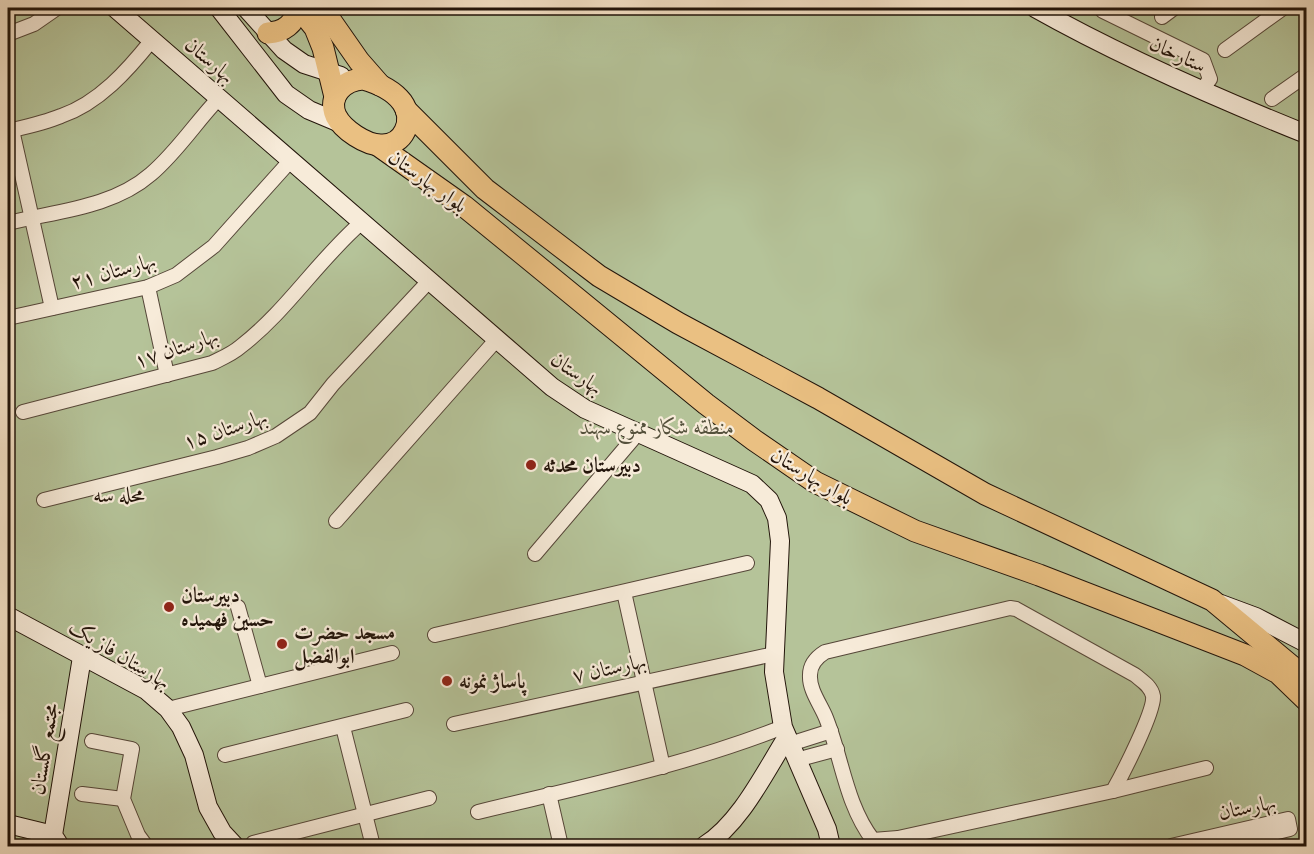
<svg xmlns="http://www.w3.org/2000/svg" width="1314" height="854" font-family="'IM FELL Great Primer',Amiri,serif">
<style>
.green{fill:#b5c399;stroke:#6c6c52;stroke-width:1.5}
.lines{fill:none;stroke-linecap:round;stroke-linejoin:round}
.street-casing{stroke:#564739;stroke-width:16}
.secondary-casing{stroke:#22140a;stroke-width:20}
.primary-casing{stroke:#22140a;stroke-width:23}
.street{stroke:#f7ebd9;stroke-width:14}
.secondary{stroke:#f7ebd9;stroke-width:18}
.primary{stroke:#eac082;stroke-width:21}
.poi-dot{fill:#8f2418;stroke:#f7ebd9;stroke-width:2}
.labels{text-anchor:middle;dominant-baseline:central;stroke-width:4.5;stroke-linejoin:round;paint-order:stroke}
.street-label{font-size:21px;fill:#22140a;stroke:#f7ebd9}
.park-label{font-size:21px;font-style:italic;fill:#55513c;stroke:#f7ebd9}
.poi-label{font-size:21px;font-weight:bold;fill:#22140a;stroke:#f7ebd9;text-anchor:start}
.neighbourhood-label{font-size:22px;fill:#22140a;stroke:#f7ebd9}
</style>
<rect width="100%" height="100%" fill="#f3e0c5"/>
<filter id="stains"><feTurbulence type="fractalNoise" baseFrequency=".00333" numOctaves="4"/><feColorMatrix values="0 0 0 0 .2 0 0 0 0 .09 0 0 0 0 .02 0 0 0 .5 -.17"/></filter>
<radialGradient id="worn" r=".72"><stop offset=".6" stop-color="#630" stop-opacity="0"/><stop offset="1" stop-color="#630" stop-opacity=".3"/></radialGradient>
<!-- green -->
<rect class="green" x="8" y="8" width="1298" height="838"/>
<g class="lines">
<!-- street casing -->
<g class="street-casing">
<g id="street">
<polyline points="1100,8 1103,11 1203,60 1210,79 1202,90"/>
<polyline points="1162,17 1174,8"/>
<polyline points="8,34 34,24 57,8"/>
<polyline points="1225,50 1283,8"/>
<polyline points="1272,99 1306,75"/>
<polyline points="12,130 52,308"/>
<path d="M8 131C25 127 44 123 61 116 99 103 128 70 152 40"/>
<path d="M8 223C56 211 112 208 151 174 177 152 196 122 219 98"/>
<polyline points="148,287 167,375"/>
<polyline points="8,318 148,287 176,275 214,246 291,160"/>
<path d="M23 412 212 363C222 358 232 354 240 347 287 311 318 260 362 222"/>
<polyline points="44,500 217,457 248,448 276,436 310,413 333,384 430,280"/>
<polyline points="336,521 497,339"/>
<polyline points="535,554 638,433"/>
<polyline points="624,592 663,767"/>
<polyline points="238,607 260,686"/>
<path d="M1010 608 1016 609 1135 675C1142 681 1151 686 1153 696 1155 711 1122 775 1113 791L898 838 873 840C846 805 842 758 826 718 821 705 809 690 810 675 810 665 817 657 825 652Z"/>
<polyline points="435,635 747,563"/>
<polyline points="168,709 392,653"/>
<polyline points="454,724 774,654"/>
<polyline points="343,727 373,846"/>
<polyline points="92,741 132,749 123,799 138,835 146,846"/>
<polyline points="790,744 831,731"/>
<polyline points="225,755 406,710"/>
<polyline points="796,760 837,749"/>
<polyline points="1113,791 1206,768"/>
<polyline points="82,794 123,799"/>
<polyline points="549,794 561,846"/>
<path d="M478 812C580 787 684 766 783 727"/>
<polyline points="253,843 429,798"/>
<polyline points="1171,846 1288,819 1290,829 1219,846"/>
</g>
</g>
<!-- secondary casing -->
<g class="secondary-casing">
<g id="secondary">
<polyline points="115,8 552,387 585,409 752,484 769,500 777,518 780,541 774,672 783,727 827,829 831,846"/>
<polyline points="219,8 286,94 309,110 340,123"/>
<polyline points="246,8 284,50 304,64 341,76"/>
<path d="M1035 8C1122 57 1214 97 1306 134"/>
<polyline points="1221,604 1256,617 1306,643"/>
<polyline points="8,616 146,690 168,709 181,727 194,755 208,807 222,832 235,846"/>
<polyline points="8,824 53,835"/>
<polyline points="60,846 53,835 82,657"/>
<path d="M704 846C740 824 765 772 787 737"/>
</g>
</g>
<!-- primary casing -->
<g class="primary-casing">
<g id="primary">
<polyline points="299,8 315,28 323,48 335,97"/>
<polyline points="322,8 359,61 380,85"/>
<path d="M268 33C283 32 296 24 296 8"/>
<path d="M363 79C377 83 393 90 402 102 415 120 404 146 381 145 366 145 343 130 336 116 327 96 344 80 363 79Z"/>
<polyline points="406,110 485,189 599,276 678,323 818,398 985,494 1212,600 1306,678"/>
<polyline points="379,146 464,206 706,404 754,440 815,482 915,531 1039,575 1245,655 1278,673 1306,700"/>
</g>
</g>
<!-- street -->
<use href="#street" class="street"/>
<!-- secondary -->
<use href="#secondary" class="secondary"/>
<!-- primary -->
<use href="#primary" class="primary"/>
</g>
<!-- markers -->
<g class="poi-dot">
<circle cx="531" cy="465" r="6"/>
<circle cx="169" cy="607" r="6"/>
<circle cx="282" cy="644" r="6"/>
<circle cx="447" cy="681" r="6"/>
</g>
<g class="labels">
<!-- street labels -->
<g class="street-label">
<text transform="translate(1178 54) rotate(25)">ستارخان</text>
<text transform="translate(210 60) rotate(41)">بهارستان</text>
<text transform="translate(428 181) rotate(36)">بلوار بهارستان</text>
<text transform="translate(113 271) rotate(-15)">بهارستان ۲۱</text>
<text transform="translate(176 348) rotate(-18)">بهارستان ۱۷</text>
<text transform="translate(577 373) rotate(35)">بهارستان</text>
<text transform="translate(225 429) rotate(-18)">بهارستان ۱۵</text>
<text transform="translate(812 476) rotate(31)">بلوار بهارستان</text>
<text transform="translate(120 654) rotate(31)">بهارستان فاز یک</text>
<text transform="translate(609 668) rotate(-12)">بهارستان ۷</text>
<text transform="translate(44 749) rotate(-81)">مجتمع گلستان</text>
<text transform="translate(1247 807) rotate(-11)">بهارستان</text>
</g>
<!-- park labels -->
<g class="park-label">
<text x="657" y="427">منطقه شکار ممنوع سهند</text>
</g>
<!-- poi labels -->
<g class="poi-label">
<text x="543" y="465">دبیرستان محدثه</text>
<text x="181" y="595">دبیرستان<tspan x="181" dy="24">حسین فهمیده</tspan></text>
<text x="294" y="632">مسجد حضرت<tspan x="294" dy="24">ابوالفضل</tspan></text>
<text x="459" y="681">پاساژ نمونه</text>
</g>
<!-- neighbourhood labels -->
<g class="neighbourhood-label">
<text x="119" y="494">محله سه</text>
</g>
</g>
<!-- margin -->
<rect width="1314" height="854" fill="none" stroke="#f3e0c5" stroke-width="30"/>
<rect x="9" y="9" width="1296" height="836" fill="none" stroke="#22140a" stroke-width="3"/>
<rect x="15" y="15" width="1284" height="824" fill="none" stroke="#22140a" stroke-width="1.5"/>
<rect width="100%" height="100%" filter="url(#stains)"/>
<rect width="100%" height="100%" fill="url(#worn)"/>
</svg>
